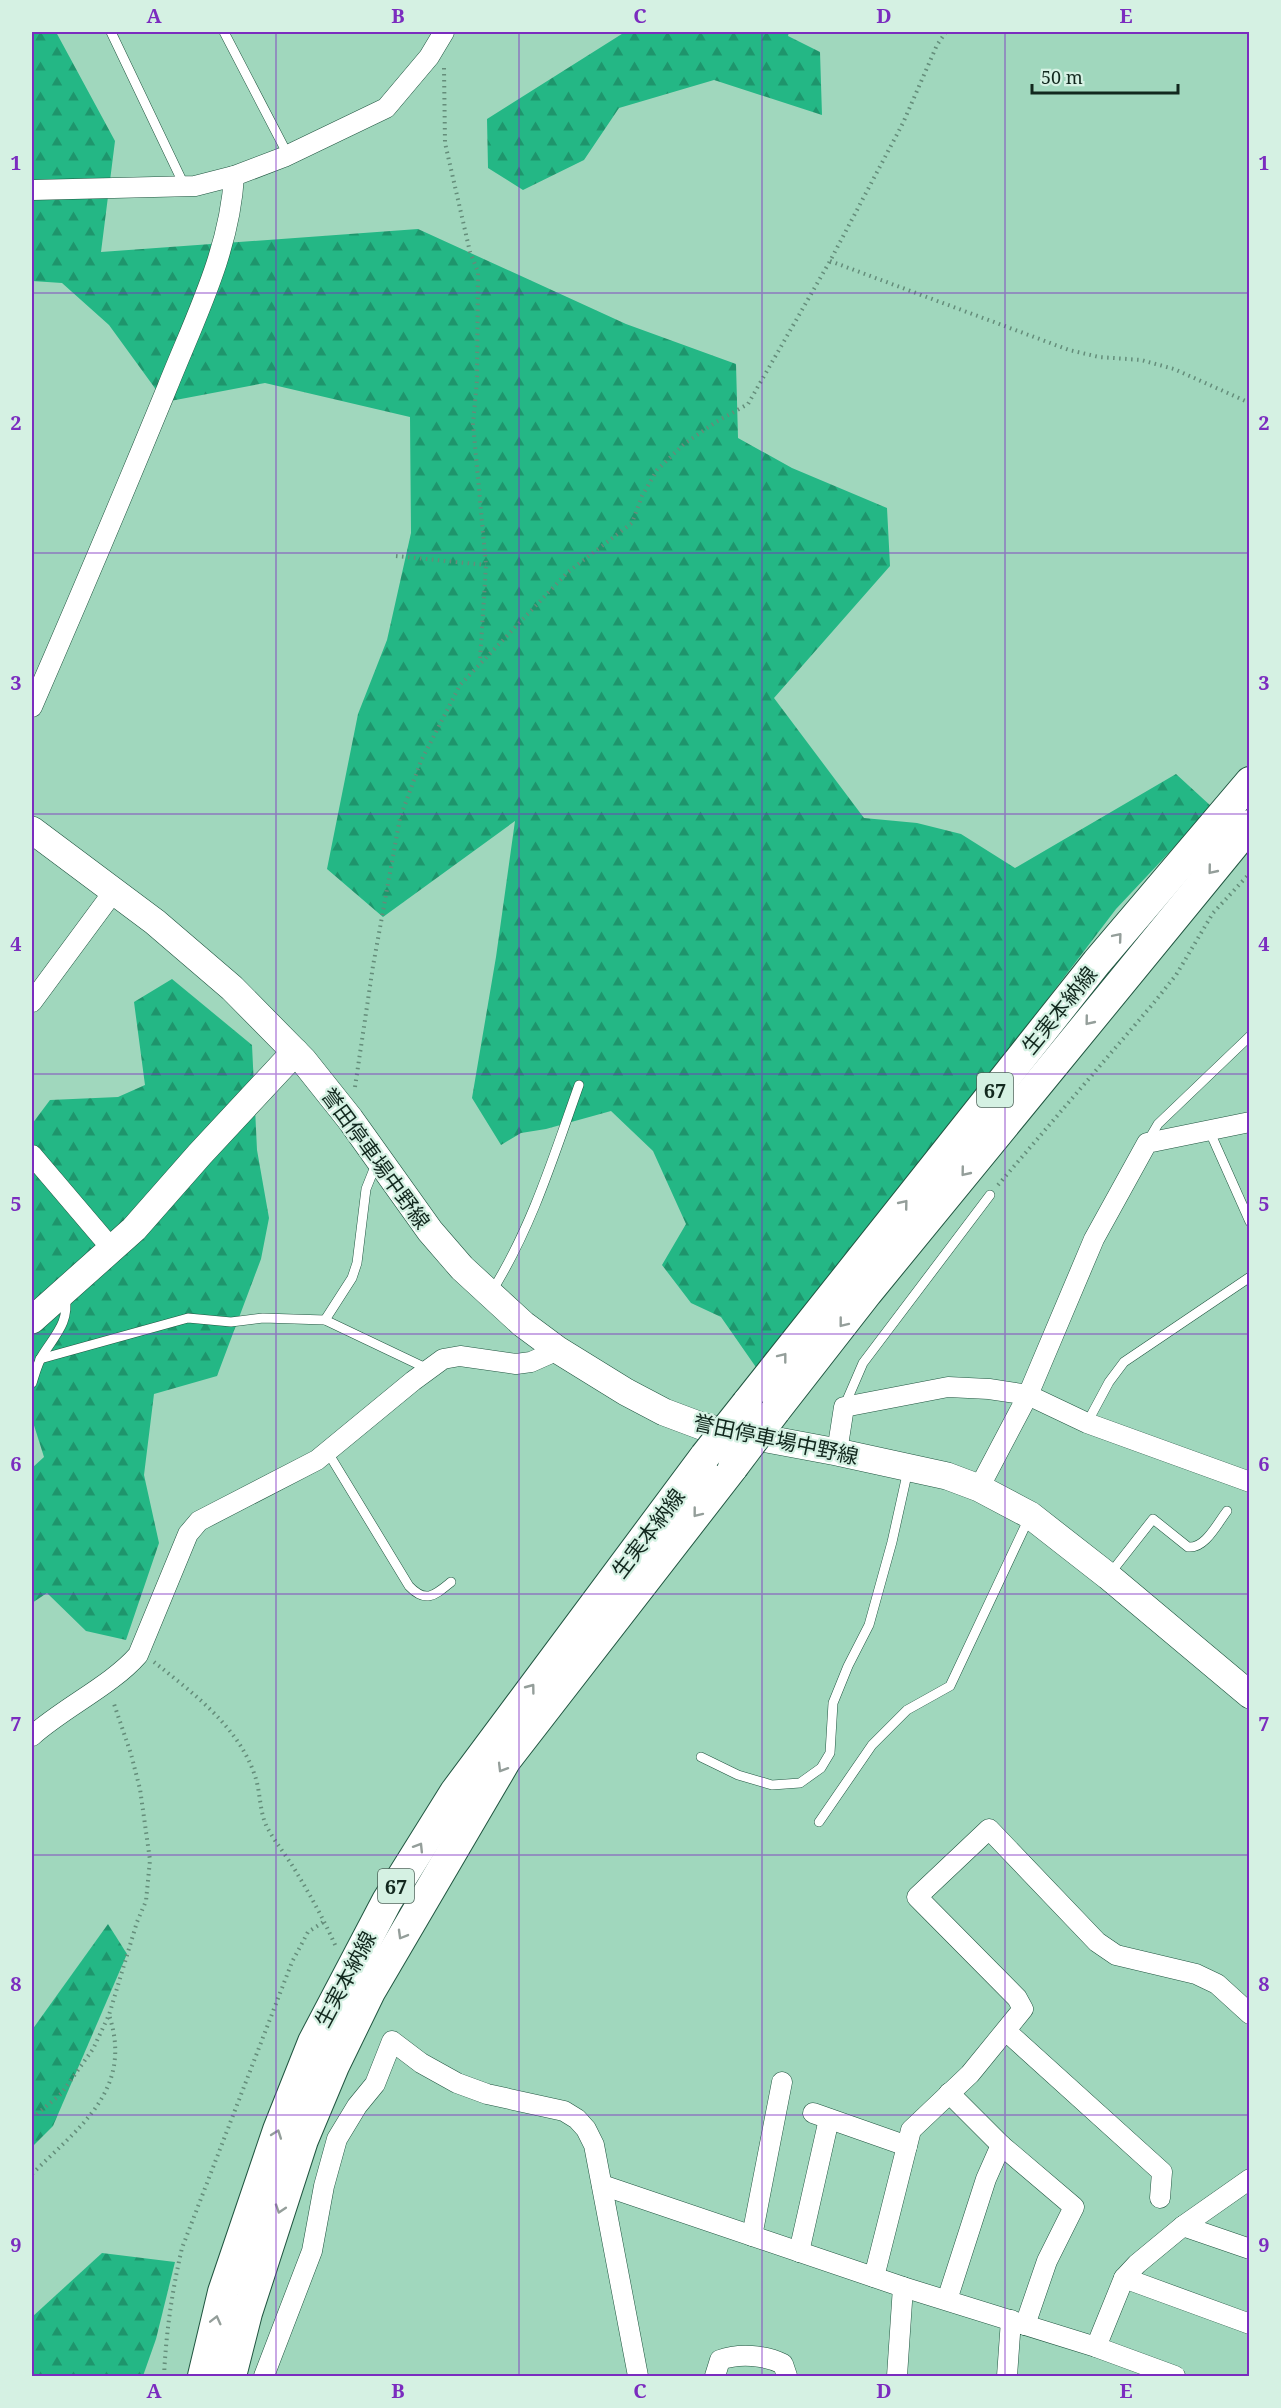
<svg xmlns="http://www.w3.org/2000/svg" width="1281" height="2408" font-family="'Noto Serif','Noto Sans JP',serif">
<style>
.forest{fill:url(#forest-firs)}
.lines{fill:none;stroke-linecap:round;stroke-linejoin:round}
.lane-casing{stroke:#205540;stroke-width:10}
.street-casing{stroke:#205540;stroke-width:21}
.secondary-casing{stroke:#205540;stroke-width:28}
.primary-casing{stroke:#205540;stroke-width:32}
.path{stroke:#648d7a;stroke-width:4;stroke-dasharray:1.5 4.5;stroke-linecap:butt}
.lane{stroke:#fff;stroke-width:9}
.street{stroke:#fff;stroke-width:20}
.secondary{stroke:#fff;stroke-width:27}
.primary{stroke:#fff;stroke-width:30}
.primary-bridge-casing{stroke:#205540;stroke-width:32;stroke-linecap:butt}
.primary-bridge{stroke:#fff;stroke-width:30}
.oneway{stroke:#949e9a}
.grid{fill:none;stroke:#7b2cbf;stroke-width:1.5;stroke-opacity:0.55}
.labels{text-anchor:middle;dominant-baseline:central;stroke-width:4.5;stroke-linejoin:round;paint-order:stroke}
.shield{fill:#d5f1e3;stroke:#4c6459;stroke-width:1.5}
.shield-label{font-size:20px;font-weight:bold;fill:#12281e}
.street-label{font-size:21px;fill:#12281e;stroke:#d5f1e3}
.neatline{fill:none;stroke:#7b2cbf;stroke-width:2}
.grid-label{font-size:20px;text-anchor:middle;font-weight:bold;fill:#7b2cbf}
</style>
<defs>
<pattern id="forest-firs" width="22" height="20" patternUnits="userSpaceOnUse" patternTransform="scale(1.5)"><rect width="22" height="20" fill="#24b785"/><path d="M5 1l3.5 6h-7zM16 11l3.5 6h-7z" fill="#1e956c"/></pattern>
</defs>
<rect width="100%" height="100%" fill="#a0d7bd"/>
<!-- forest -->
<g class="forest">
<polygon points="32,32 56,32 115,141 101,252 418,229 626,324 736,364 738,438 792,468 887,508 890,566 774,698 864,818 917,823 961,834 1015,868 1176,774 1212,807 1116,909 871,1231 769,1386 721,1317 691,1303 662,1265 686,1224 653,1151 611,1111 546,1129 521,1133 501,1145 472,1098 496,957 515,821 383,917 327,869 358,714 387,640 411,533 410,417 265,383 165,402 109,325 62,283 32,281"/>
<polygon points="625,32 789,32 788,36 820,52 822,115 714,80 619,108 584,160 523,190 488,168 487,119"/>
<polygon points="172,979 252,1045 257,1150 269,1218 261,1259 217,1376 154,1394 144,1475 159,1543 126,1640 86,1631 47,1593 32,1603 32,1468 44,1457 32,1419 32,1124 50,1100 118,1097 145,1085 134,1002"/>
<polygon points="108,1924 127,1954 53,2126 32,2147 32,2030"/>
<polygon points="102,2253 175,2262 156,2339 143,2376 32,2376 32,2317"/>
</g>
<g class="lines">
<!-- lane casing -->
<g class="lane-casing">
<g id="lane">
<polyline points="111,32 185,187"/>
<polyline points="224,32 288,155"/>
<polyline points="1209,1130 1250,1222"/>
<polyline points="1148,1141 1158,1124 1250,1036"/>
<path d="M492 1291C532 1227 554 1155 579 1085"/>
<polyline points="325,1320 352,1278 357,1263 366,1189 376,1164"/>
<polyline points="40,1359 188,1318 231,1322 263,1318 325,1320 428,1369"/>
<path d="M32 1383C35 1374 37 1365 42 1356 55 1335 70 1322 65 1296"/>
<polyline points="844,1407 863,1363 990,1195"/>
<polyline points="1087,1423 1109,1382 1124,1362 1250,1277"/>
<path d="M327 1451 409 1586C426 1604 435 1595 451 1582"/>
<path d="M1109 1575 1153 1519 1188 1547C1205 1549 1217 1524 1227 1511"/>
<polyline points="701,1757 738,1775 772,1785 800,1783 821,1768 830,1753 833,1703 848,1666 869,1625 892,1542 908,1470"/>
<polyline points="819,1822 872,1745 907,1710 950,1686 1029,1518"/>
</g>
</g>
<!-- street casing -->
<g class="street-casing">
<g id="street">
<polyline points="32,190 195,186 234,176 284,157 386,108 429,57 444,32"/>
<path d="M32 707C78 601 123 495 167 388 194 320 230 251 234 176"/>
<polyline points="32,1002 114,891"/>
<polyline points="32,1155 112,1249"/>
<polyline points="837,1452 844,1407 948,1387 989,1389 1028,1395 1087,1423 1250,1482"/>
<polyline points="979,1488 1028,1395 1094,1239 1147,1143 1250,1122"/>
<path d="M32 1736C63 1708 112 1685 138 1655L188 1534 199 1521 317 1460 413 1381 443 1359 460 1356 516 1364 531 1362 558 1350"/>
<polyline points="1006,2031 1162,2172 1160,2198"/>
<polyline points="949,2093 1001,2145 1074,2207 1047,2261 1025,2325"/>
<polyline points="813,2113 907,2146"/>
<polyline points="602,2185 903,2287 1096,2347 1175,2376"/>
<polyline points="1183,2226 1250,2249"/>
<polyline points="752,2236 782,2082"/>
<polyline points="799,2252 829,2119"/>
<polyline points="874,2277 911,2130 970,2074 1023,2009 1017,1998 917,1897 989,1829 1097,1942 1116,1955 1196,1974 1217,1984 1250,2014"/>
<polyline points="1124,2278 1250,2324"/>
<polyline points="947,2300 986,2179 1001,2145"/>
<polyline points="1096,2347 1124,2278 1137,2264 1183,2226 1250,2179"/>
<polyline points="264,2376 312,2251 324,2186 337,2139 357,2106 375,2084 392,2041 421,2063 457,2083 487,2094 564,2111 577,2119 586,2129 594,2145 638,2376"/>
<path d="M715 2376 720 2360C739 2353 765 2355 783 2364L787 2376"/>
<polyline points="897,2376 903,2287"/>
<polyline points="1007,2376 1011,2320"/>
</g>
</g>
<!-- secondary casing -->
<g class="secondary-casing">
<g id="secondary">
<polyline points="32,830 155,922 232,988 303,1060 350,1119 430,1231 462,1268 523,1324 558,1350 626,1392 664,1412 704,1427 837,1452 947,1476 979,1488 1030,1515 1108,1576 1250,1695"/>
<polyline points="32,1320 134,1229 200,1154 295,1052"/>
</g>
</g>
<!-- primary casing -->
<g class="primary-casing">
<g id="primary">
<polyline points="747,1403 1097,962 1250,782"/>
<polyline points="775,1411 867,1293 1250,825"/>
<polyline points="203,2376 223,2292 278,2130 313,2042 387,1901 455,1792 705,1456"/>
<polyline points="231,2376 247,2313 303,2140 334,2066 370,1992 506,1760 733,1467"/>
</g>
</g>
<!-- path -->
<g class="path">
<polyline points="444,68 445,143 470,252 478,272 477,380 473,424 486,565 480,661"/>
<polyline points="830,261 1069,350 1099,357 1141,360 1174,369 1250,403"/>
<polyline points="396,556 486,565"/>
<polyline points="355,1087 373,966 400,818 421,761 460,685 568,572 632,523 642,496 657,470 684,444 716,422 748,404 830,261 903,123 937,45 946,32"/>
<polyline points="998,1185 1152,1005 1176,975 1213,913 1250,873"/>
<path d="M154 1662C193 1693 239 1727 255 1776 261 1793 259 1813 268 1829 277 1845 289 1859 298 1875 312 1898 325 1922 336 1947"/>
<polyline points="32,2118 61,2094 93,2049 109,2015 137,1922 146,1901 150,1860 140,1789 131,1754 113,1701"/>
<path d="M32 2174C79 2127 134 2090 109 2015"/>
<path d="M164 2376C166 2333 172 2291 182 2248L292 1962 308 1932 325 1921"/>
</g>
<!-- lane -->
<use href="#lane" class="lane"/>
<!-- street -->
<use href="#street" class="street"/>
<!-- secondary -->
<use href="#secondary" class="secondary"/>
<!-- primary -->
<use href="#primary" class="primary"/>
<!-- primary-bridge casing -->
<g class="primary-bridge-casing">
<g id="primary-bridge">
<polyline points="705,1456 747,1403"/>
<polyline points="733,1467 775,1411"/>
</g>
</g>
<!-- primary-bridge -->
<use href="#primary-bridge" class="primary-bridge"/>
</g>
<!-- one-way arrows -->
<defs><path id="oneway-chevron" d="M-2-3.5L2.5 0L-2 3.5" fill="none" stroke-width="1.6" stroke-linecap="round" stroke-linejoin="round" transform="scale(1.5)"/></defs>
<g class="oneway">
<use href="#oneway-chevron" transform="translate(1212 870) rotate(129)"/>
<use href="#oneway-chevron" transform="translate(1118 937) rotate(-50)"/>
<use href="#oneway-chevron" transform="translate(1089 1021) rotate(129)"/>
<use href="#oneway-chevron" transform="translate(965 1172) rotate(129)"/>
<use href="#oneway-chevron" transform="translate(904 1204) rotate(-51)"/>
<use href="#oneway-chevron" transform="translate(843 1323) rotate(128)"/>
<use href="#oneway-chevron" transform="translate(783 1357) rotate(-52)"/>
<use href="#oneway-chevron" transform="translate(697 1513) rotate(128)"/>
<use href="#oneway-chevron" transform="translate(531 1688) rotate(-53)"/>
<use href="#oneway-chevron" transform="translate(502 1768) rotate(121)"/>
<use href="#oneway-chevron" transform="translate(419 1847) rotate(-58)"/>
<use href="#oneway-chevron" transform="translate(402 1935) rotate(120)"/>
<use href="#oneway-chevron" transform="translate(277 2134) rotate(-70)"/>
<use href="#oneway-chevron" transform="translate(280 2209) rotate(108)"/>
<use href="#oneway-chevron" transform="translate(216 2320) rotate(-76)"/>
</g>
<!-- grid -->
<path class="grid" d="M276 32V2376M519 32V2376M762 32V2376M1005 32V2376M32 293H1250M32 553H1250M32 814H1250M32 1074H1250M32 1334H1250M32 1594H1250M32 1855H1250M32 2115H1250"/>
<g class="labels">
<!-- shield labels -->
<g class="shield">
<rect x="977" y="1073" width="36" height="34" rx="4.5"/>
<rect x="378" y="1869" width="36" height="34" rx="4.5"/>
</g>
<g class="shield-label">
<text x="995" y="1090">67</text>
<text x="396" y="1886">67</text>
</g>
<!-- street labels -->
<g class="street-label">
<text transform="translate(1059 1010) rotate(-51)">生実本納線</text>
<text transform="translate(376 1158) rotate(54)">誉田停車場中野線</text>
<text transform="translate(776 1439) rotate(12)">誉田停車場中野線</text>
<text transform="translate(648 1533) rotate(-53)">生実本納線</text>
<text transform="translate(345 1979) rotate(-62)">生実本納線</text>
</g>
</g>
<!-- border -->
<rect width="1281" height="2408" fill="none" stroke="#d5f1e3" stroke-width="66"/>
<!-- scale -->
<path d="M1032 84v9h146v-9" fill="none" stroke="#12281e" stroke-width="3"/>
<text x="1041" y="84" font-size="18" fill="#12281e" stroke="#d5f1e3" stroke-width="4.5" paint-order="stroke">50 m</text>
<rect x="33" y="33" width="1215" height="2342" class="neatline"/>
<g class="grid-label">
<text x="154" y="23">A</text>
<text x="398" y="23">B</text>
<text x="640" y="23">C</text>
<text x="884" y="23">D</text>
<text x="1126" y="23">E</text>
<text x="16" y="170">1</text>
<text x="1264" y="170">1</text>
<text x="16" y="430">2</text>
<text x="1264" y="430">2</text>
<text x="16" y="690">3</text>
<text x="1264" y="690">3</text>
<text x="16" y="951">4</text>
<text x="1264" y="951">4</text>
<text x="16" y="1211">5</text>
<text x="1264" y="1211">5</text>
<text x="16" y="1471">6</text>
<text x="1264" y="1471">6</text>
<text x="16" y="1731">7</text>
<text x="1264" y="1731">7</text>
<text x="16" y="1991">8</text>
<text x="1264" y="1991">8</text>
<text x="16" y="2252">9</text>
<text x="1264" y="2252">9</text>
<text x="154" y="2398">A</text>
<text x="398" y="2398">B</text>
<text x="640" y="2398">C</text>
<text x="884" y="2398">D</text>
<text x="1126" y="2398">E</text>
</g>
</svg>
